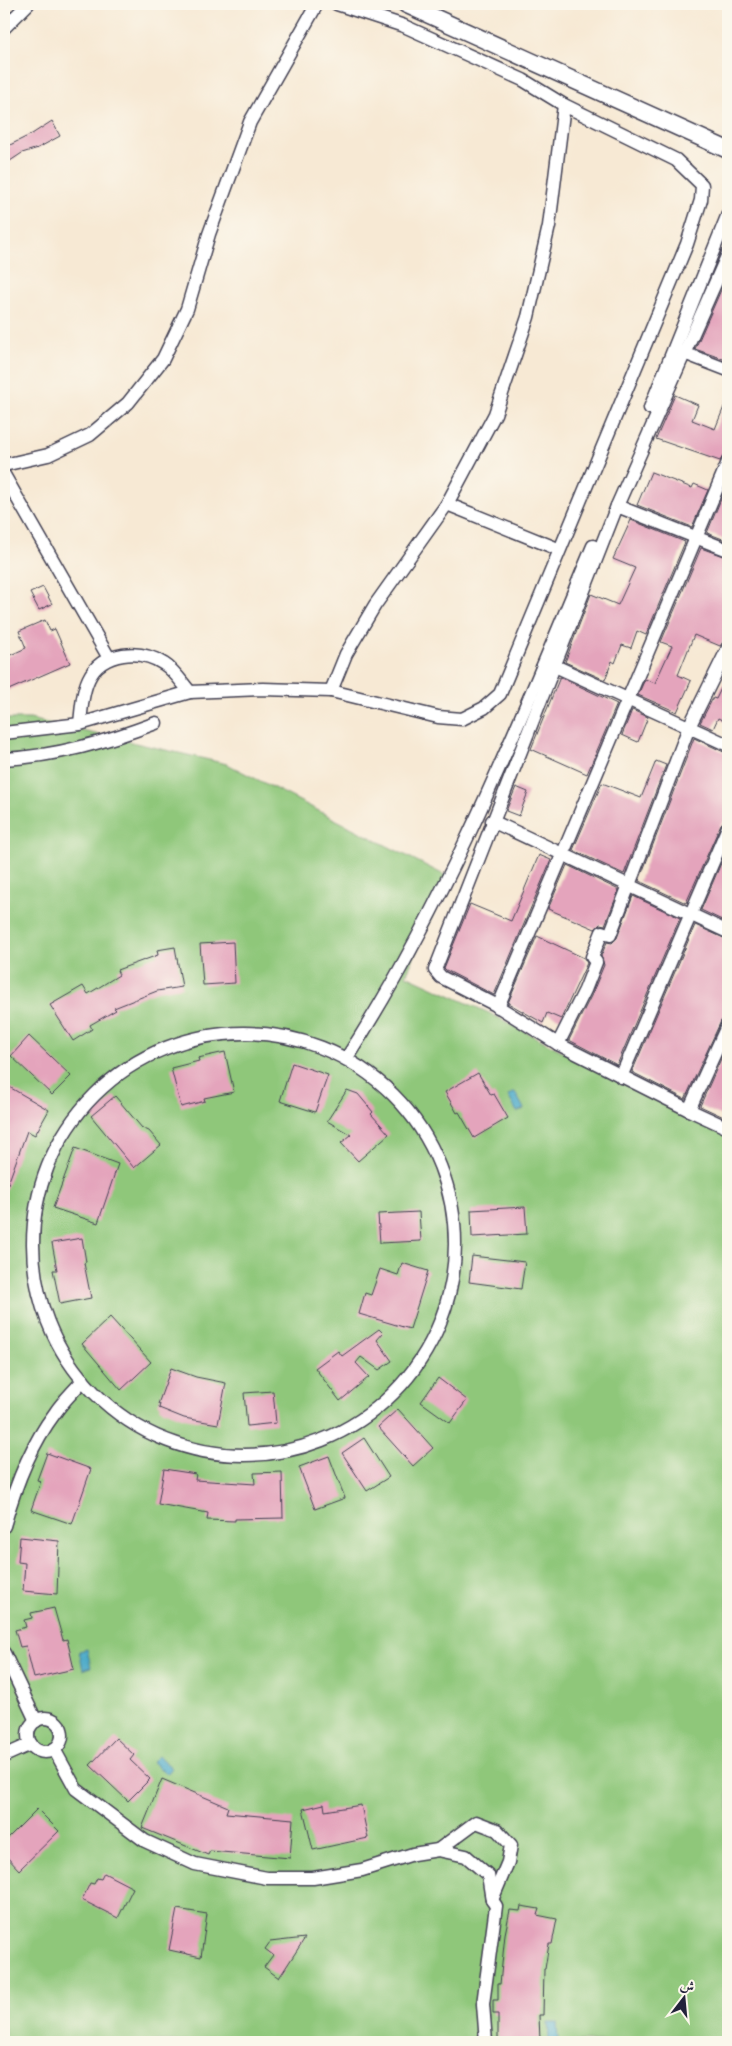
<svg xmlns="http://www.w3.org/2000/svg" width="732" height="2046" font-family="'IM FELL English',Amiri,serif">
<style>
.green{fill:#8fc77a;stroke:#58745a}
.water{fill:#47a8c7;stroke:#346581}
.building{fill:#e4a4bc}
.lines{fill:none;stroke-linecap:round;stroke-linejoin:round}
.minor-casing{stroke:#424052;stroke-width:15}
.tertiary-casing{stroke:#424052;stroke-width:19}
.minor{stroke:#fff;stroke-width:12}
.tertiary{stroke:#fff;stroke-width:16}
</style>
<rect width="100%" height="100%" fill="#fbf7ec"/>
<filter id="ink" filterUnits="userSpaceOnUse"><feTurbulence type="fractalNoise" baseFrequency=".02" numOctaves="2"/><feDisplacementMap in="SourceGraphic" scale="10" xChannelSelector="R" yChannelSelector="G"/><feConvolveMatrix kernelMatrix="1 2 1 2 8 2 1 2 1" color-interpolation-filters="sRGB"/></filter>
<filter id="wash" filterUnits="userSpaceOnUse"><feTurbulence type="fractalNoise" baseFrequency=".0096" numOctaves="4" result="noise"/><feDisplacementMap in="SourceGraphic" scale="20" xChannelSelector="R" yChannelSelector="G"/><feGaussianBlur stdDeviation="1.12" result="paint"/><feColorMatrix in="noise" values="0 0 0 0 0 0 0 0 0 0 0 0 0 0 0 0 0 1.4 0 .05"/><feComposite in="paint" operator="in"/></filter>
<g filter="url(#wash)">
<rect width="100%" height="100%" fill="#f7e9d4"/>
<!-- green -->
<polygon class="green" points="4,719 30,719 227,764 450,878 406,975 489,1013 728,1137 728,2042 4,2042"/>
<!-- water -->
<g class="water">
<polygon points="515,1092 524,1109 517,1112 508,1096"/>
<polygon points="87,1649 91,1667 83,1670 79,1651"/>
<polygon points="158,1756 172,1768 167,1774 152,1762"/>
<polygon points="548,2022 557,2022 558,2041 549,2041"/>
</g>
<g id="blocks">
<!-- building -->
<g class="building">
<polygon points="52,121 60,136 38,148 22,153 4,165 4,148 32,134"/>
<polygon points="728,274 728,355 726,360 695,349"/>
<polygon points="675,395 698,405 692,420 715,429 728,397 728,454 723,456 720,461 656,439"/>
<polygon points="651,472 692,488 694,484 708,490 692,527 637,505"/>
<polygon points="728,482 728,541 707,533"/>
<polygon points="631,520 685,542 646,635 637,631 631,648 622,645 615,663 612,661 605,680 565,662 591,594 618,605 635,568 613,559"/>
<polygon points="701,548 728,558 728,640 723,642 720,646 694,635 678,675 691,681 677,712 638,695 645,679 655,683 672,646 661,642"/>
<polygon points="43,587 52,604 39,610 30,593"/>
<polygon points="45,620 50,631 55,629 70,663 4,692 4,658 26,648 19,631"/>
<polygon points="728,674 728,723 718,718 713,729 700,723 713,698 716,699"/>
<polygon points="560,677 617,704 587,774 531,749"/>
<polygon points="632,710 648,717 638,742 622,735"/>
<polygon points="694,738 728,754 728,819 721,824 686,903 639,881"/>
<polygon points="656,761 666,765 624,874 573,850 602,783 641,798"/>
<polygon points="516,787 528,792 519,816 506,811"/>
<polygon points="728,847 728,923 701,910"/>
<polygon points="539,855 551,860 494,995 446,970 444,968 470,904 511,921"/>
<polygon points="567,865 619,890 605,925 600,924 595,929 548,909"/>
<polygon points="633,896 680,918 617,1065 569,1040 592,994 604,965 601,956 607,942 612,943 617,938"/>
<polygon points="695,925 728,940 728,1016 721,1021 685,1099 632,1072"/>
<polygon points="537,936 584,958 587,963 561,1019 547,1013 543,1023 508,1003"/>
<polygon points="233,942 235,983 203,985 200,944"/>
<polygon points="175,947 182,987 157,991 114,1008 116,1010 90,1025 92,1029 73,1041 50,1005 83,986 88,994 119,975 117,970 158,955 157,950"/>
<polygon points="29,1036 71,1076 52,1095 11,1056"/>
<polygon points="728,1043 728,1119 700,1106"/>
<polygon points="225,1052 234,1092 204,1098 205,1101 181,1107 171,1068 199,1061 198,1058"/>
<polygon points="292,1063 328,1075 315,1112 280,1101"/>
<polygon points="478,1073 491,1095 494,1094 508,1118 474,1138 459,1112 457,1113 445,1092"/>
<polygon points="4,1084 49,1110 35,1135 27,1131 5,1192 4,1192"/>
<polygon points="347,1090 358,1094 373,1112 371,1114 389,1134 358,1161 341,1143 351,1135 327,1121"/>
<polygon points="115,1096 142,1128 149,1131 161,1145 134,1168 91,1116"/>
<polygon points="75,1148 118,1164 98,1223 53,1208"/>
<polygon points="525,1207 527,1234 472,1237 471,1210"/>
<polygon points="419,1212 421,1241 380,1243 378,1214"/>
<polygon points="82,1238 86,1262 84,1263 91,1298 60,1304 53,1270 57,1270 52,1243"/>
<polygon points="472,1256 525,1262 521,1289 469,1282"/>
<polygon points="402,1263 428,1271 410,1329 359,1314 365,1293 371,1295 380,1269 398,1275"/>
<polygon points="110,1317 151,1362 121,1390 82,1344"/>
<polygon points="379,1329 383,1333 377,1340 392,1361 379,1370 361,1357 356,1363 369,1377 340,1401 315,1368 338,1351 342,1356"/>
<polygon points="171,1368 196,1377 226,1383 218,1424 184,1418 159,1408 160,1404 158,1404"/>
<polygon points="438,1378 467,1400 450,1423 421,1402"/>
<polygon points="273,1391 276,1423 247,1426 244,1393"/>
<polygon points="398,1409 433,1448 413,1466 378,1427"/>
<polygon points="364,1438 389,1477 367,1491 342,1453"/>
<polygon points="47,1453 91,1469 72,1524 31,1510 41,1481 37,1480"/>
<polygon points="329,1456 345,1498 315,1509 299,1467"/>
<polygon points="164,1469 196,1474 195,1480 255,1484 254,1473 282,1472 283,1518 235,1519 235,1521 207,1520 208,1513 158,1504"/>
<polygon points="20,1537 59,1541 57,1594 23,1591 25,1563 18,1562"/>
<polygon points="54,1608 63,1640 67,1639 74,1669 34,1678 26,1646 20,1647 15,1630 26,1627 24,1620 32,1618 31,1613"/>
<polygon points="116,1738 134,1755 130,1760 150,1779 128,1801 90,1765"/>
<polygon points="162,1779 228,1807 226,1813 293,1819 290,1858 210,1851 208,1855 142,1828"/>
<polygon points="324,1804 325,1811 361,1805 368,1838 313,1850 303,1809"/>
<polygon points="37,1809 59,1831 19,1870 4,1854 4,1842"/>
<polygon points="104,1873 133,1888 118,1918 82,1900 90,1883 94,1884 97,1878 101,1879"/>
<polygon points="521,1906 539,1909 537,1915 557,1919 552,1944 549,1944 545,1969 544,1969 543,2015 539,2015 540,2041 498,2042 498,2014 493,2014 493,2000 498,2000 498,1984 500,1984 505,1934 510,1910 520,1911"/>
<polygon points="177,1909 207,1914 201,1957 169,1950"/>
<polygon points="305,1938 279,1978 264,1967 273,1955 265,1949 270,1942"/>
</g>
</g>
</g>
<g filter="url(#ink)">
<use href="#blocks" fill-opacity="0" stroke="#424052" stroke-width="1"/>
<g class="lines">
<!-- minor casing -->
<g class="minor-casing">
<g id="minor">
<polyline points="4,28 28,4"/>
<polyline points="728,254 617,506 435,970 441,977 494,1004 558,1044 689,1110 728,1024"/>
<polyline points="684,353 728,370"/>
<polyline points="650,408 728,214"/>
<polyline points="4,465 48,455 90,435 128,403 163,359 187,309 209,234 250,122 317,4"/>
<polyline points="4,475 109,658"/>
<polyline points="447,504 558,549"/>
<polyline points="617,506 728,550"/>
<polyline points="555,666 728,745"/>
<polyline points="331,691 346,654 375,605 447,504 495,414 528,317 549,226 564,105 523,80 404,26 337,4"/>
<path d="M80 724C83 691 85 661 123 655 137 653 152 656 164 664 174 670 183 684 190 692"/>
<polyline points="4,733 80,724 190,692 263,689 331,691 438,717 462,719 484,708 500,694 687,244 701,200 702,185 676,160 564,105"/>
<path d="M4 759C58 756 105 742 156 723"/>
<polyline points="492,821 728,932"/>
<polyline points="498,1007 728,462"/>
<circle cx="244" cy="1244" r="211"/>
<polyline points="558,1044 585,990 596,962 592,957 602,932 610,935 689,727 728,648"/>
<path d="M346 1059C450 899 519 722 593 546"/>
<polyline points="621,1077 728,827"/>
<polyline points="689,1110 728,1128"/>
<path d="M4 1526C15 1486 30 1446 55 1413 63 1401 74 1391 83 1380"/>
<polyline points="4,1653 36,1721"/>
<circle cx="45" cy="1735" r="17"/>
<polyline points="54,1749 76,1789 145,1841 195,1864 267,1878 313,1878 362,1870 413,1854 438,1850 466,1856 488,1875 492,1900 496,1906 483,2004 486,2042"/>
<polyline points="4,1756 31,1744"/>
<polyline points="438,1850 476,1822 497,1830 511,1845 508,1862 492,1900"/>
</g>
</g>
<!-- tertiary casing -->
<g class="tertiary-casing">
<polyline id="tertiary" points="405,4 728,150"/>
</g>
<!-- minor -->
<use href="#minor" class="minor"/>
<!-- tertiary -->
<use href="#tertiary" class="tertiary"/>
</g>
</g>
<!-- margin -->
<rect width="732" height="2046" fill="none" stroke="#fbf7ec" stroke-width="20"/>
<!-- north arrow -->
<g transform="translate(684 1998) rotate(16)" stroke="#fbf7ec" stroke-width="4" paint-order="stroke">
<path d="M0-4L9 19L0 12L-9 19Z" fill="#22223b"/>
<text y="-8" font-size="14" font-weight="bold" text-anchor="middle" fill="#22223b">ش</text>
</g>
</svg>
